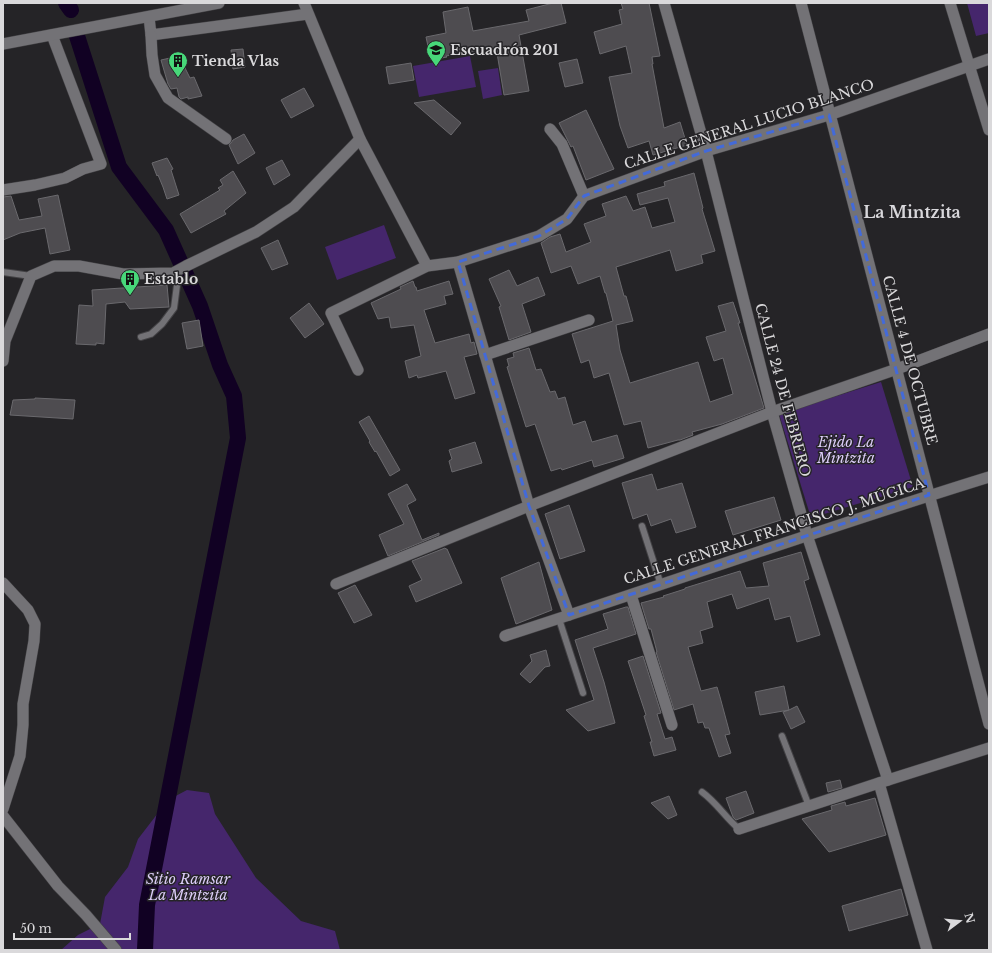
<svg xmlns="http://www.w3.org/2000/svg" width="992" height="953" font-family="'Libre Baskerville',serif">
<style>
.green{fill:#45266c}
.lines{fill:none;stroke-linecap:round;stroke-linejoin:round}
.canal{stroke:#110123;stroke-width:16}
.building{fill:#4e4c50;stroke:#6a696d}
.service-casing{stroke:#434245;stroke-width:8}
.minor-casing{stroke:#434245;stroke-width:12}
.secondary-casing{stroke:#434245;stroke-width:12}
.service{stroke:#737276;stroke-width:6}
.minor{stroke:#737276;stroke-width:11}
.secondary{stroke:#737276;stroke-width:11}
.marked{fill:none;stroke:#436ad9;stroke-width:3;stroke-dasharray:8 5;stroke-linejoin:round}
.labels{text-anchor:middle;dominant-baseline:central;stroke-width:3;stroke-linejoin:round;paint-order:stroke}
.poi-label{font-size:14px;font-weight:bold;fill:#dad9db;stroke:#252427;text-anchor:start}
.street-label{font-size:14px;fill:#dad9db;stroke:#252427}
.park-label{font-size:14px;font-style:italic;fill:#dccdf8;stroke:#252427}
.quarter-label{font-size:16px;font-weight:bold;fill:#d8d7db;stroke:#252427}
</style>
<rect width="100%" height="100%" fill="#252427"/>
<!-- green -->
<g class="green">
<polygon points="967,3 989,3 989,33 976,36"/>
<polygon points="470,56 476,87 419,97 413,66"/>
<polygon points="498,68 502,95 483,99 478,71"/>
<polygon points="384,225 396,258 337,280 325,247"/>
<polygon points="881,382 913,487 811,518 779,414"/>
<polygon points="187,790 209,793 215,814 256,878 301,921 335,931 340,950 61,950 78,935 100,924 105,897 128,867 138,839 168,800"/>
</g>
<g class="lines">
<!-- canal -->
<g class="canal">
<polyline points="66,3 71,10"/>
<polyline points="77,36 119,167 166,230 200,306 220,365 234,396 238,438 147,905 145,950"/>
</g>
</g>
<!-- building -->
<g class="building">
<polygon points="553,3 561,3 566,23 519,35 529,91 504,95 496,47 446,56 447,57 431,60 426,37 446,33 443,12 468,7 473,31 529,21 526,10"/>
<polygon points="621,3 649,3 660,56 652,57 653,64 652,64 664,128 680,122 687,145 653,155 649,141 628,148 620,126 609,77 632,73 626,46 600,54 594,32 622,24 619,10 623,9"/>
<polygon points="243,49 245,67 233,69 231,50"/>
<polygon points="179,56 190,78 194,77 202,96 188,99 188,97 181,99 179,97 177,88 171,89 168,84 161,60"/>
<polygon points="577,59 583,83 565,87 559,63"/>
<polygon points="411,63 414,80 389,84 386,67"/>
<polygon points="304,88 314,106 291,118 281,100"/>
<polygon points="434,100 461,123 451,135 414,103"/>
<polygon points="586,110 614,169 586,180 573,146 571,147 559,123"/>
<polygon points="244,134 255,153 238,164 229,145 231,143 233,140"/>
<polygon points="167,158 173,169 171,170 179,195 167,199 163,187 158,175 157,176 152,163"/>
<polygon points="282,160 290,175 274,185 266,168"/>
<polygon points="233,171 246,193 224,211 226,214 191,233 180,214 220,190 218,188 223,185 220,180"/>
<polygon points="694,173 703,208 702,209 715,251 701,255 703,263 676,271 670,250 616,267 624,296 626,296 633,321 616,325 620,350 630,383 698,362 710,402 733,394 723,358 714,361 706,337 726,331 718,306 733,302 740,323 738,323 764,408 722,424 692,432 693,435 680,440 678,440 648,448 641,421 624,425 609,373 594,378 589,360 581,363 572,334 613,321 606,293 605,293 600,276 578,284 571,266 551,273 541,243 550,237 560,234 566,252 591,242 584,224 606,216 602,204 626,196 633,211 645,207 652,228 675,222 668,198 640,205 637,194 665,186 664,182"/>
<polygon points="58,195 70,250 50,254 45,228 20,233 3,240 3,197 11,196 19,220 42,216 38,199"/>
<polygon points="278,240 288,264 272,270 261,248"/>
<polygon points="509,270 517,286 538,277 545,295 522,304 531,332 509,340 499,307 501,306 489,279"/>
<polygon points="413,281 415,287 416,287 417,291 449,281 453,294 444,296 446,304 424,310 435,343 469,334 471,343 474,342 477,354 464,357 475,393 455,399 446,371 418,378 417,375 409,378 405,361 421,356 414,325 391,328 389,317 378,319 371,303 401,289 400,287"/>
<polygon points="167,285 169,307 130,309 125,302 106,304 104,344 96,343 96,345 76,344 79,305 93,306 92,290"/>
<polygon points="309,303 324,324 305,338 290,318"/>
<polygon points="199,320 203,346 187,349 182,323"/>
<polygon points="529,348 536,370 541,369 550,392 555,391 558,399 565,397 573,425 585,421 592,442 617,435 624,458 594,467 592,460 562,470 561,468 551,471 535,424 526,427 507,367 509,366 507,359 514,357 513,353"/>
<polygon points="35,398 75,400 73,419 10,415 13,400 35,399"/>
<polygon points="369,416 400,470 390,476 376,451 375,452 369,442 370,441 359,422"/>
<polygon points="475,442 482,463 452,472 449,461 452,459 449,450"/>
<polygon points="652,474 657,490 682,483 696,527 676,533 671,519 651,526 647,514 633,519 622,483"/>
<polygon points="407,484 416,500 407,505 422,540 439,533 439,535 388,556 379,535 404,524 388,494"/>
<polygon points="774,497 781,520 733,535 725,511"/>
<polygon points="569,505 585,551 560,559 545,514"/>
<polygon points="445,548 446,549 447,549 462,583 416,602 409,586 422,580 412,561"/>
<polygon points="801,552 809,579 804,581 820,635 797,642 790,616 775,620 769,598 737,609 732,594 707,602 713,627 700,631 703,643 688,647 701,691 717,687 720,697 730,734 725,735 731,753 719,757 709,728 705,728 703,722 698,723 693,704 674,710 656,652 657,652 651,629 649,629 641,603 664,597 663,596 685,589 685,588 740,571 746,588 769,586 763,563"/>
<polygon points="539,562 552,610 516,624 501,578"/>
<polygon points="355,585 372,615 354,623 338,593"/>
<polygon points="626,607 628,607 636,634 593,648 604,682 615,723 588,731 566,710 594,700 575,640 608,629 603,614"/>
<polygon points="546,650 550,666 545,667 530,683 520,674 532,661 530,655"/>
<polygon points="643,656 661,713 657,714 665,739 672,737 676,750 654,756 650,742 652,742 644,716 646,715 628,661"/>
<polygon points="784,686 789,710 797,706 805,722 791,729 783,712 789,710 760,715 755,692"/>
<polygon points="840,780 842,788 828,792 826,783"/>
<polygon points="746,791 754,813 736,820 733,817 726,798"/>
<polygon points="669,796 677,815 668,819 651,803"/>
<polygon points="875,798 886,835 829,852 802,819 832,810 831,806 845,802 846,806"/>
<polygon points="901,889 908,915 849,931 842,906"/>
</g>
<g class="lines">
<!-- service casing -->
<g class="service-casing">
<g id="service">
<polyline points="3,272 31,276"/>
<polyline points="141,337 151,334 162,324 174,308 177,285 173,273"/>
<polyline points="642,526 661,585"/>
<polyline points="559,619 583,693"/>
<polyline points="782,736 809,806"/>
<path d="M702 792C717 803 725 817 739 829"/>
</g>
</g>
<!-- minor casing -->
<g class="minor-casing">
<g id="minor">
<polyline points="304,3 360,139 427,266"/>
<polyline points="664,3 706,151 772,412 807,535 888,780"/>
<polyline points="801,3 989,724"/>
<polyline points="950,3 989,130"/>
<polyline points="149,17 151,35 308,14"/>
<polyline points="151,35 152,55 155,75 168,98 226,139"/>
<polyline points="550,129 562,144 584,196"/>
<polyline points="3,190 35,185 65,178 83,169 101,164 52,35"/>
<polyline points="458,262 529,506 569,615"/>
<polyline points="485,355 589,320"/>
<polyline points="3,361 5,341 31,276 54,266 79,266 123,274 173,273 186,266 256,232 294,207 360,139"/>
<polyline points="358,370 331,313 427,266 458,262 539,236 567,219 584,196 706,151 829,115 989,59"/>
<polyline points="3,583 28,610 35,624 34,641 23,704 23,725 20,756 3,809"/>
<polyline points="336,584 529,506 772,412 897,369 989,334"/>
<polyline points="631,595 672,725"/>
<path d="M505 636C666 584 827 527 989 477"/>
<polyline points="879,783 927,950"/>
<polyline points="3,816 58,886 86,915 116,950"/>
<polyline points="739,829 888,780 989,748"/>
</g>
</g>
<!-- secondary casing -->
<g class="secondary-casing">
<polyline id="secondary" points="3,44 219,3"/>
</g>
<!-- service -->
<use href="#service" class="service"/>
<!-- minor -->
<use href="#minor" class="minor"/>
<!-- secondary -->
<use href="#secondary" class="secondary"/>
</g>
<!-- marked area -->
<path class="marked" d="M829 115 929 495 569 615 529 506 458 262 539 236 567 219 584 196 706 151Z"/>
<!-- icons -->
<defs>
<g id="school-pin" transform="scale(1)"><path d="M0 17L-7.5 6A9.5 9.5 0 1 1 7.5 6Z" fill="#47d779" stroke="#252427"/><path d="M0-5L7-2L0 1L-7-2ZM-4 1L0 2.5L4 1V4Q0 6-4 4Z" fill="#111"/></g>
<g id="building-pin" transform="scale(1)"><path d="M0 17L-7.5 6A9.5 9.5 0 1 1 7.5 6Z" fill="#47d779" stroke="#252427"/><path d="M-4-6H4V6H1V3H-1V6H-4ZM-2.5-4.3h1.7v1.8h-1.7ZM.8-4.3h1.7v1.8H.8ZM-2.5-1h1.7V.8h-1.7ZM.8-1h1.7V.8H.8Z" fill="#111"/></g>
</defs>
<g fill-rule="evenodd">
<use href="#school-pin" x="436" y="50"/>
<use href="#building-pin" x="178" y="61"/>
<use href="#building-pin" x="130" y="279"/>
</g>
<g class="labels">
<!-- poi labels -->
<g class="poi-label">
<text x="450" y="50">Escuadrón 201</text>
<text x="192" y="61">Tienda Vlas</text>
<text x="144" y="279">Establo</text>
</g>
<!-- street labels -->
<g class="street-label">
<text transform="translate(749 124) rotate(-18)">CALLE GENERAL LUCIO BLANCO</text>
<text transform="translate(910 360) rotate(75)">CALLE 4 DE OCTUBRE</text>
<text transform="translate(783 390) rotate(75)">CALLE 24 DE FEBRERO</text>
<text transform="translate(774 531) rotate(-18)">CALLE GENERAL FRANCISCO J. MÚGICA</text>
</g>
<!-- park labels -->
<g class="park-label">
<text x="846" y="442">Ejido La<tspan x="846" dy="16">Mintzita</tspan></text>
<text x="188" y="879">Sitio Ramsar<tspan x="188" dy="16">La Mintzita</tspan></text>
</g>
<!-- quarter labels -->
<g class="quarter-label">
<text x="912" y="212">La Mintzita</text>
</g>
</g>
<!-- border -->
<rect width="992" height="953" fill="none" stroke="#dad9db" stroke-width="8"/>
<!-- north arrow -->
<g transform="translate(960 921) rotate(74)" stroke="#252427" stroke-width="3" paint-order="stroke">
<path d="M0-3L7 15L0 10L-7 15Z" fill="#dad9db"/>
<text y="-6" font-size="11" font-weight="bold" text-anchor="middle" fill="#dad9db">N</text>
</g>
<!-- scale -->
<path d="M14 933v6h116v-6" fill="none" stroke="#dad9db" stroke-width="2"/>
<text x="20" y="933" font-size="12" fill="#dad9db" stroke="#252427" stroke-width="3" paint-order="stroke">50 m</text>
</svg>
